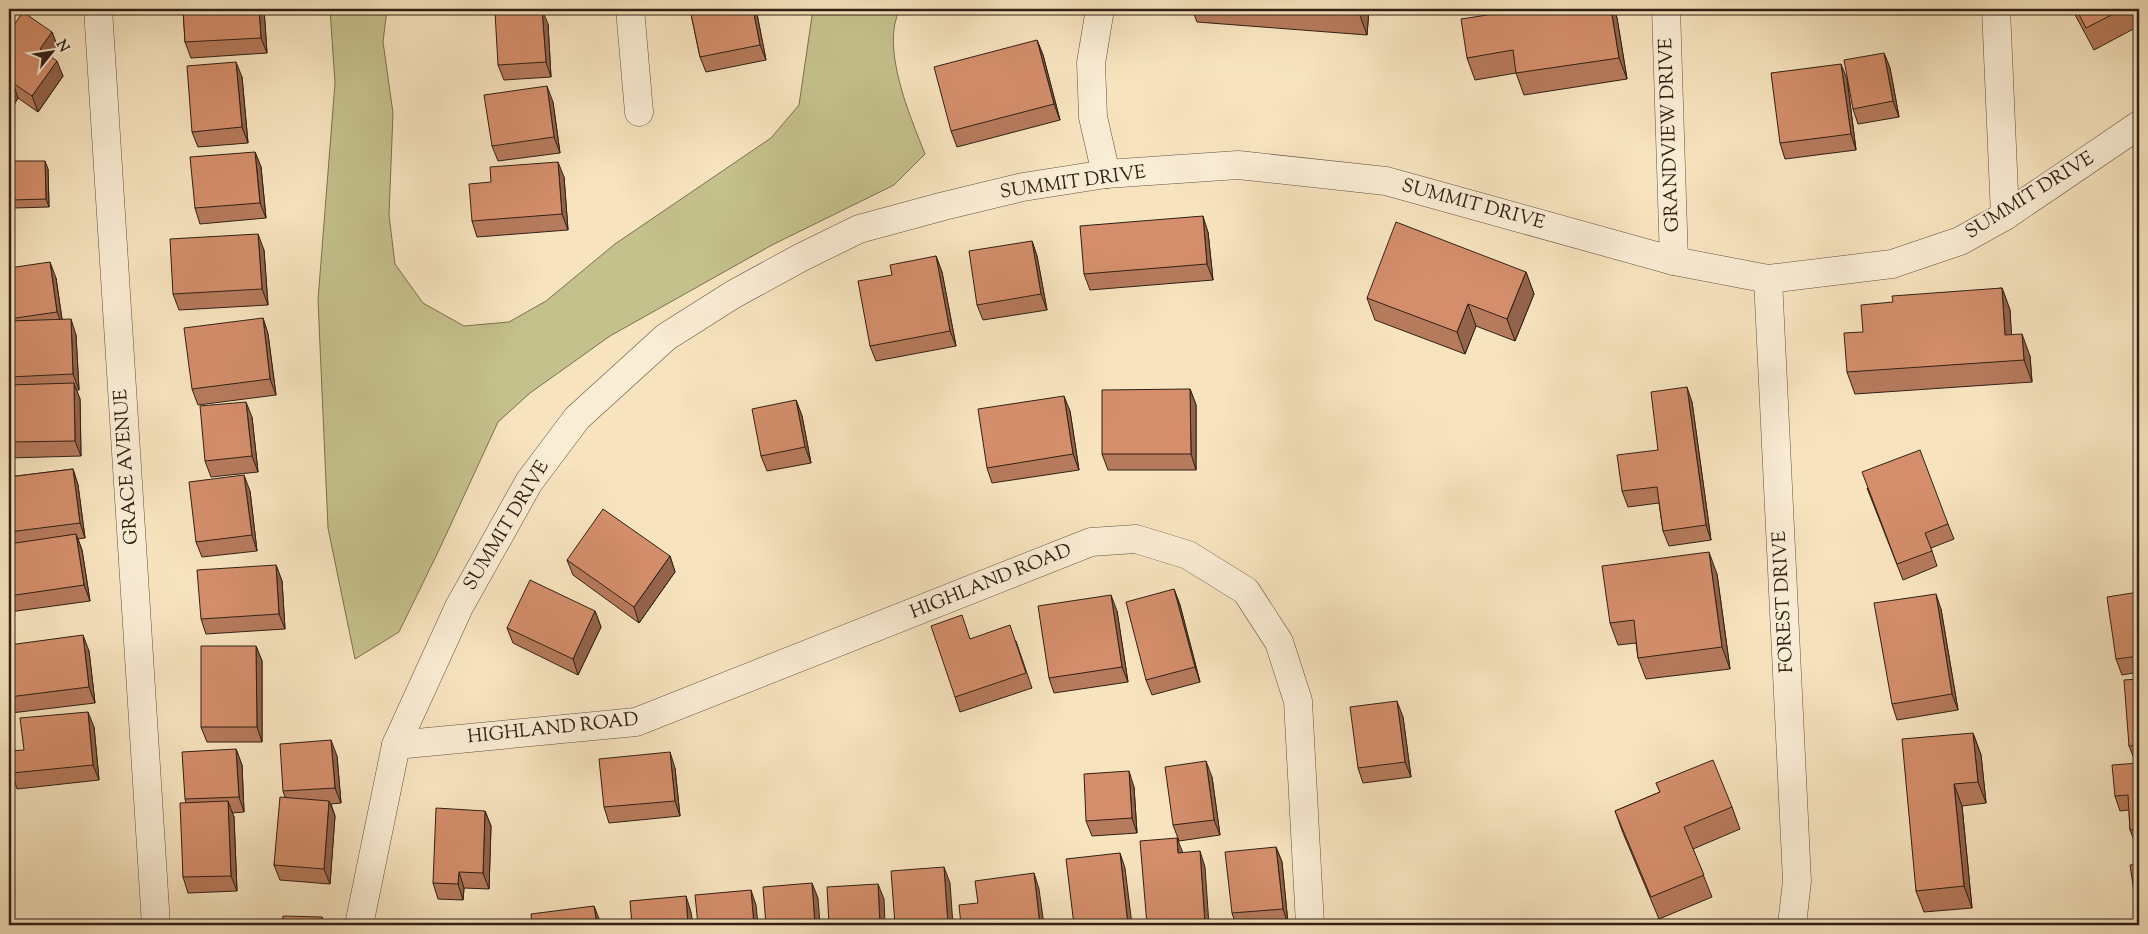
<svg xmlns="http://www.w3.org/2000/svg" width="2148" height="934" font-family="'Sorts Mill Goudy',serif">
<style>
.green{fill:#c5c18c;stroke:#7a7050}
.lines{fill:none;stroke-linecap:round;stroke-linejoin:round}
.street-casing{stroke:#625140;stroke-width:29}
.street{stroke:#faedd5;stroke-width:28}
.wall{fill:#b67a5c;stroke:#302015}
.shaded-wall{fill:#94634b;stroke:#302015}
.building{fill:#d48e6b;stroke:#302015}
.labels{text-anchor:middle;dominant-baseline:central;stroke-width:4.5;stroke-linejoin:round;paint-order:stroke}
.street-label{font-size:19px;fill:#302015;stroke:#faedd5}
</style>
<rect width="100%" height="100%" fill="#f7e4bf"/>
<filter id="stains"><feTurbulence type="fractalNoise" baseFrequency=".004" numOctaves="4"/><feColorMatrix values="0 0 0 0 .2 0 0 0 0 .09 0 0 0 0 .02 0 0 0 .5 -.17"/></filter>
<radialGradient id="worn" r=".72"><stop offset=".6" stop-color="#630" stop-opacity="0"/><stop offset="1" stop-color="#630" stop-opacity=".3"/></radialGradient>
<!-- green -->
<path class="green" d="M330 9H387L383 42 393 113 389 215 395 264 423 303 464 326 509 322 546 301 615 244 771 138 799 105 813 9H900C880 47 910 116 925 154L894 185 772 245 610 336 530 393 498 422 439 550 399 632 355 659 328 528 318 300 335 83Z"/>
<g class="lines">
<!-- street casing -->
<g class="street-casing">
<g id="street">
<polyline points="98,9 156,925"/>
<polyline points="630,9 639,112"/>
<polyline points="1100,9 1091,63 1093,117 1106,174"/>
<polyline points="1666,9 1674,261"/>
<polyline points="1996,9 2005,216"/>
<polyline points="1768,279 1797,881 1792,925"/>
<polyline points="396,745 636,722 1091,542 1136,539 1188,555 1246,591 1279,642 1298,701 1310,925"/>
<polyline points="359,925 396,745 459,607 529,482 577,418 666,337 734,294 800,258 859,229 944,206 1023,187 1106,174 1238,165 1386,181 1674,261 1768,279 1892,264 1960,241 2005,216 2139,125"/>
</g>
</g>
<!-- street -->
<use href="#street" class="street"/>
</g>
<!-- wall -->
<g class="wall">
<polygon points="183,9 264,9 267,53 191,58 185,42"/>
<polygon points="690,9 756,9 766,60 706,72 700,57"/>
<polygon points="1192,9 1369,9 1367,35 1197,22"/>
<polygon points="1526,9 1614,9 1617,18 1627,79 1524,95 1516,73 1475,80 1467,58"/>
<polygon points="2072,9 2139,9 2139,26 2094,50"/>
<polygon points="548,24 551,77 504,80 498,65"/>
<polygon points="9,32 52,32 58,48 51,57 63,76 38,112 18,98 9,113"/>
<polygon points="1037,40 1043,55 1060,120 957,147 951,131"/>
<polygon points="1884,53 1890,68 1899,117 1858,124 1853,109"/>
<polygon points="242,77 248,143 198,147 192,132"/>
<polygon points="1847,79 1856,150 1785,159 1780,143"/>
<polygon points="553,102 560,153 498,161 492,146"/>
<polygon points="255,152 261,167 266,218 200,224 195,208"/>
<polygon points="48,169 49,207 14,208 11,200"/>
<polygon points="564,177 568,230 477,237 472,221 491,182"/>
<polygon points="1208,232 1213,280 1090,290 1084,274"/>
<polygon points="1032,241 1037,256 1047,310 983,320 977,305"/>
<polygon points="264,250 268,305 179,310 173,294"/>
<polygon points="936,256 942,272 956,346 876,361 870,346 892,275"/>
<polygon points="9,268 56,278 62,319 76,335 79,390 76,390 80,399 81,456 9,458"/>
<polygon points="1526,272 1534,294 1515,341 1476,326 1465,354 1375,320 1367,298"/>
<polygon points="2002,288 2010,310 2011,335 2030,356 2032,382 1855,394 1847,372 1893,302"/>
<polygon points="263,318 268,334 276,395 198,405 192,389"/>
<polygon points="1190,389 1196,405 1196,470 1108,470 1102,454"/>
<polygon points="796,400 802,416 811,463 767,471 761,456"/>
<polygon points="1692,402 1711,540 1669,546 1663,531 1659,503 1628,507 1622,491 1658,450"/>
<polygon points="1070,411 1079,470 992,483 987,468"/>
<polygon points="252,417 258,472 211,477 205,461"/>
<polygon points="73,469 78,485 85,538 78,539 82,550 90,601 9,612 9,477"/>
<polygon points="1867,488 1948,524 1954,539 1931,548 1937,566 1903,580"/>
<polygon points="250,491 257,551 202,557 196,542"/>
<polygon points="670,556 675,572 639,623 573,575 567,560"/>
<polygon points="276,565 282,581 285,629 206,634 201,619"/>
<polygon points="1717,574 1730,669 1646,679 1638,658 1636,643 1618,645 1610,623"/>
<polygon points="1174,589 1180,605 1200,682 1152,695 1146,680"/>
<polygon points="2139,592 2139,672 2122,675 2116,659"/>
<polygon points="1941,609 1958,710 1897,720 1892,704"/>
<polygon points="595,611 601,627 578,675 513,643 507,628"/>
<polygon points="1117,611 1128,682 1054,693 1049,678"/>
<polygon points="970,639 1016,641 1032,688 960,712 955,697"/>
<polygon points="9,645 89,651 95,703 11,713 9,706"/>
<polygon points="256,646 262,661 262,742 207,742 201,727"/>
<polygon points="2139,679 2139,761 2135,761 2129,746"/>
<polygon points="1403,717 1411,777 1363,783 1358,768"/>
<polygon points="94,727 99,780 17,789 12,773 24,750"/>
<polygon points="1973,733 1981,755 1986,803 1962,806 1972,908 1924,912 1916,891"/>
<polygon points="236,749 242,765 244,812 232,813 234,817 237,891 188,893 183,877 186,803 185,799"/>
<polygon points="337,756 341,803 331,804 335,816 330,884 280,880 274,865 285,797 283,791"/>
<polygon points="2139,763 2139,845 2136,845 2130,830 2129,810 2120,811 2115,796"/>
<polygon points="675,768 680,816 609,823 604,807"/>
<polygon points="1212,777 1220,835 1179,841 1173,825"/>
<polygon points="1656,783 1732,807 1740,829 1693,849 1712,897 1659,919 1623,833 1615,811 1660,792"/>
<polygon points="1134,787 1137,833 1092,836 1086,821"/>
<polygon points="485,811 491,826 489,889 464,888 463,900 438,899 433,883"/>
<polygon points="1276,847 1282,862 1288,924 1276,925 1236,925 1232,913"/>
</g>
<!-- shaded-wall -->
<g class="shaded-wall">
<polygon points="259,9 264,9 267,53 261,38"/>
<polygon points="542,9 548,24 551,77 546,62"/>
<polygon points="753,9 756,9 766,60 760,45"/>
<polygon points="1360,9 1369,9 1367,35 1359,13"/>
<polygon points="1611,9 1614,9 1617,18 1627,79 1619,58"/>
<polygon points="52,32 58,48 46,65 40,49"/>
<polygon points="1037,40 1043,55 1060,120 1054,104"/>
<polygon points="1884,53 1890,68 1899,117 1893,101"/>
<polygon points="57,61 63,76 38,112 32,96"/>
<polygon points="236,62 242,77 248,143 242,127"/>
<polygon points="1841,64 1847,79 1856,150 1851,134"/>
<polygon points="13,83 18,98 9,113 9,89"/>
<polygon points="547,86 553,102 560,153 554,137"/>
<polygon points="255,152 261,167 266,218 260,203"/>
<polygon points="45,161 48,169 49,207 46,199"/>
<polygon points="558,162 564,177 568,230 562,214"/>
<polygon points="1203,216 1208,232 1213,280 1207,264"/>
<polygon points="258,234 264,250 268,305 262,289"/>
<polygon points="1032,241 1037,256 1047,310 1041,294"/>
<polygon points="936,256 942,272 956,346 950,331"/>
<polygon points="50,262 56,278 63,327 57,312"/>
<polygon points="1526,272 1534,294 1515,341 1507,319"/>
<polygon points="2002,288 2010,310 2013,357 2005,335"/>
<polygon points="1468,304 1476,326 1465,354 1457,332"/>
<polygon points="263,318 268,334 276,395 270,379"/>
<polygon points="71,319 76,335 79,390 73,374"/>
<polygon points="2022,334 2030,356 2032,382 2024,360"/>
<polygon points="74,383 80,399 81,456 75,441"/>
<polygon points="1687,387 1692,402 1711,540 1706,525"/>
<polygon points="1190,389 1196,405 1196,470 1191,454"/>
<polygon points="1064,396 1070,411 1079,470 1073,454"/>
<polygon points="796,400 802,416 811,463 805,447"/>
<polygon points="246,402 252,417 258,472 252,456"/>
<polygon points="73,469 78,485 85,538 80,523"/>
<polygon points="244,475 250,491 257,551 252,535"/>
<polygon points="76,534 82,550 90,601 84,585"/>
<polygon points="1709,552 1717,574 1730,669 1722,647"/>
<polygon points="670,556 675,572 639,623 634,607"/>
<polygon points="276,565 282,581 285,629 279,614"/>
<polygon points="1174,589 1180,605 1200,682 1195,667"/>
<polygon points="1936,594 1941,609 1958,710 1952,694"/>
<polygon points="1111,595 1117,611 1128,682 1122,667"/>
<polygon points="595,611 601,627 578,675 573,659"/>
<polygon points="83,635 89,651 95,703 89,687"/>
<polygon points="256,646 262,661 262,742 257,727"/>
<polygon points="1397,701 1403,717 1411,777 1405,762"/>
<polygon points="88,712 94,727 99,780 93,765"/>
<polygon points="1973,733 1981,755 1986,803 1978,782"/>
<polygon points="331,740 337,756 341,803 335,788"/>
<polygon points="236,749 242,765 244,812 239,797"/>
<polygon points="670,752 675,768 680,816 675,801"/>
<polygon points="1206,761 1212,777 1220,835 1214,820"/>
<polygon points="1129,771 1134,787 1137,833 1132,818"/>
<polygon points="1954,784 1962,806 1972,908 1964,886"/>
<polygon points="228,801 234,817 237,891 231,876"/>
<polygon points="329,801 335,816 330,884 324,869"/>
<polygon points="485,811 491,826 489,889 483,873"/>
<polygon points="1177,838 1183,853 1178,853"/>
<polygon points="1276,847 1282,862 1288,924 1283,909"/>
<polygon points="1200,851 1205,867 1209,925 1205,925 1205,924"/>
<polygon points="1120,853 1125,868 1132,925 1128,925"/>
<polygon points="944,867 950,883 953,925 948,925"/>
<polygon points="459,872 464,888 463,900 458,884"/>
<polygon points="1034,873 1039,889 1044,925 1040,925"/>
<polygon points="812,883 818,898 820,925 815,925"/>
<polygon points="878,884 884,899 885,925 880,925"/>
<polygon points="751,890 756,905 758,925 754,925"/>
<polygon points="686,896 691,912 693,925 688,925"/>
<polygon points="594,906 600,921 600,925 597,925"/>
<polygon points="322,917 325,925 322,925"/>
</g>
<!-- building -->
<g class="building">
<polygon points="183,9 259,9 261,38 185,42"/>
<polygon points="542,9 546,62 498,65 495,12"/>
<polygon points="690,9 753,9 760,45 700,57"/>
<polygon points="1300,9 1360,9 1359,13"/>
<polygon points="1526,9 1611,9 1619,58 1516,73 1513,50 1467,58 1461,19"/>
<polygon points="2076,9 2123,9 2086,28"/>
<polygon points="23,12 52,32 40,49 57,61 32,96 13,83 9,89 9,32"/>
<polygon points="1037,40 1054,104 951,131 934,67"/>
<polygon points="1884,53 1893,101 1853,109 1844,60"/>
<polygon points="236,62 242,127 192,132 187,66"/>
<polygon points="1841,64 1851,134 1780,143 1771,73"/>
<polygon points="547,86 554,137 492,146 484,95"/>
<polygon points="255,152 260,203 195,208 190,157"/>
<polygon points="10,161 45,161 46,199 11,200"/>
<polygon points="558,162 562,214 472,221 469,184 491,182 490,167"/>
<polygon points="1203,216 1207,264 1084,274 1080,226"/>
<polygon points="1396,222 1526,272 1507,319 1468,304 1457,332 1367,298"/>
<polygon points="258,234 262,289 173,294 170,239"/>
<polygon points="1032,241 1041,294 977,305 969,251"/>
<polygon points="936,256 950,331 870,346 858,281 892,275 890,265"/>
<polygon points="50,262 57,312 9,319 9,268"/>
<polygon points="2002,288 2005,335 2022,334 2024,360 1847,372 1844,333 1863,332 1861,305 1893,302 1892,296"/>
<polygon points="263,318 270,379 192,389 184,328"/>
<polygon points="71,319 73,374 9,377 9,321"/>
<polygon points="74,383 75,441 9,442 9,385"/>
<polygon points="1687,387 1706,525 1663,531 1657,487 1622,491 1617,455 1658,450 1651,392"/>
<polygon points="1190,389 1191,454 1102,454 1102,390"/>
<polygon points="1064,396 1073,454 987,468 978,409"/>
<polygon points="796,400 805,447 761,456 752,409"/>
<polygon points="246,402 252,456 205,461 200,406"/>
<polygon points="1920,450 1948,524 1925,533 1932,551 1897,564 1862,472"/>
<polygon points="73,469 80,523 9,532 9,477"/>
<polygon points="244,475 252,535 196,542 189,482"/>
<polygon points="603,509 670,556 634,607 567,560"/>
<polygon points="76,534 84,585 9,596 9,544"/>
<polygon points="1709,552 1722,647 1638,658 1634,620 1610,623 1602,566"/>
<polygon points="276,565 279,614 201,619 197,570"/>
<polygon points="530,580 595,611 573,659 507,628"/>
<polygon points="1174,589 1195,667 1146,680 1126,602"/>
<polygon points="2139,592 2139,656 2116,659 2107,597"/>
<polygon points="1936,594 1952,694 1892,704 1874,603"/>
<polygon points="1111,595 1122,667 1049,678 1038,606"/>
<polygon points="962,615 970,639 1010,625 1026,673 955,697 931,626"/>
<polygon points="83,635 89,687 9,697 9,645"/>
<polygon points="201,646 256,646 257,727 201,727"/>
<polygon points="2139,679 2139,745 2129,746 2124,680"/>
<polygon points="1397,701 1405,762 1358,768 1350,707"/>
<polygon points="88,712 93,765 12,773 9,751 24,750 20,718"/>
<polygon points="1973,733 1978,782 1954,784 1964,886 1916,891 1902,739"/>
<polygon points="331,740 335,788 283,791 280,744"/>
<polygon points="236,749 239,797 185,799 182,752"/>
<polygon points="670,752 675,801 604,807 599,759"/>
<polygon points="1713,760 1732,807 1684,827 1704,875 1651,897 1615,811 1660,792 1656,783"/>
<polygon points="1206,761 1214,820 1173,825 1165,767"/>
<polygon points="2139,763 2139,829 2130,830 2128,795 2115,796 2112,765"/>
<polygon points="1129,771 1132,818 1086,821 1084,774"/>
<polygon points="280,797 329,801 324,869 274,865"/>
<polygon points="228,801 231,876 183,877 180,803"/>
<polygon points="436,808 485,811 483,873 459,872 458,884 433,883"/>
<polygon points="1177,838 1178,853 1200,851 1205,924 1187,925 1147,925 1140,841"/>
<polygon points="1276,847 1283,909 1232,913 1225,852"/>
<polygon points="1120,853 1128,925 1074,925 1066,859"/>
<polygon points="2139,864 2139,925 2130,865"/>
<polygon points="944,867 948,925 895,925 891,871"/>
<polygon points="1034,873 1040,925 961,925 959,905 978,903 975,881"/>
<polygon points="812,883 815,925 766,925 763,887"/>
<polygon points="878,884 880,925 829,925 827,887"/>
<polygon points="751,890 754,925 698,925 695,895"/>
<polygon points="686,896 688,925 632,925 630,901"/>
<polygon points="594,906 597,925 532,925 531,914"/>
<polygon points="283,916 322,917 322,925 282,925"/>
</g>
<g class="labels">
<!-- street labels -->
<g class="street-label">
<text transform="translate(1670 135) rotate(-92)">GRANDVIEW DRIVE</text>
<text transform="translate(1073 183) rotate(-8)">SUMMIT DRIVE</text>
<text transform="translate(2030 196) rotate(-32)">SUMMIT DRIVE</text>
<text transform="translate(1473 205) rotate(15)">SUMMIT DRIVE</text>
<text transform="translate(127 467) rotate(-94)">GRACE AVENUE</text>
<text transform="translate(507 526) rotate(-59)">SUMMIT DRIVE</text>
<text transform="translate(991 582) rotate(-22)">HIGHLAND ROAD</text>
<text transform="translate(1784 602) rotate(-93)">FOREST DRIVE</text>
<text transform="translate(553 729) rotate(-6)">HIGHLAND ROAD</text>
</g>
</g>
<!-- margin -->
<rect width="2148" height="934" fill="none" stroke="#f7e4bf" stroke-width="30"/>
<rect x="10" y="10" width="2128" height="914" fill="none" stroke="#302015" stroke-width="2.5"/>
<rect x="15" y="15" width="2118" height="904" fill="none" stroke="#302015"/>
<!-- north arrow -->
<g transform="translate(52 52) rotate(60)" stroke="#faedd5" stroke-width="4" paint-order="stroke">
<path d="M0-4L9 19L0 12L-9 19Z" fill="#302015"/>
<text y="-8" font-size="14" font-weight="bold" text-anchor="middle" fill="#302015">N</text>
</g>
<rect width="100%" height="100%" filter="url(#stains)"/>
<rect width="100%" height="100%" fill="url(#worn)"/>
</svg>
